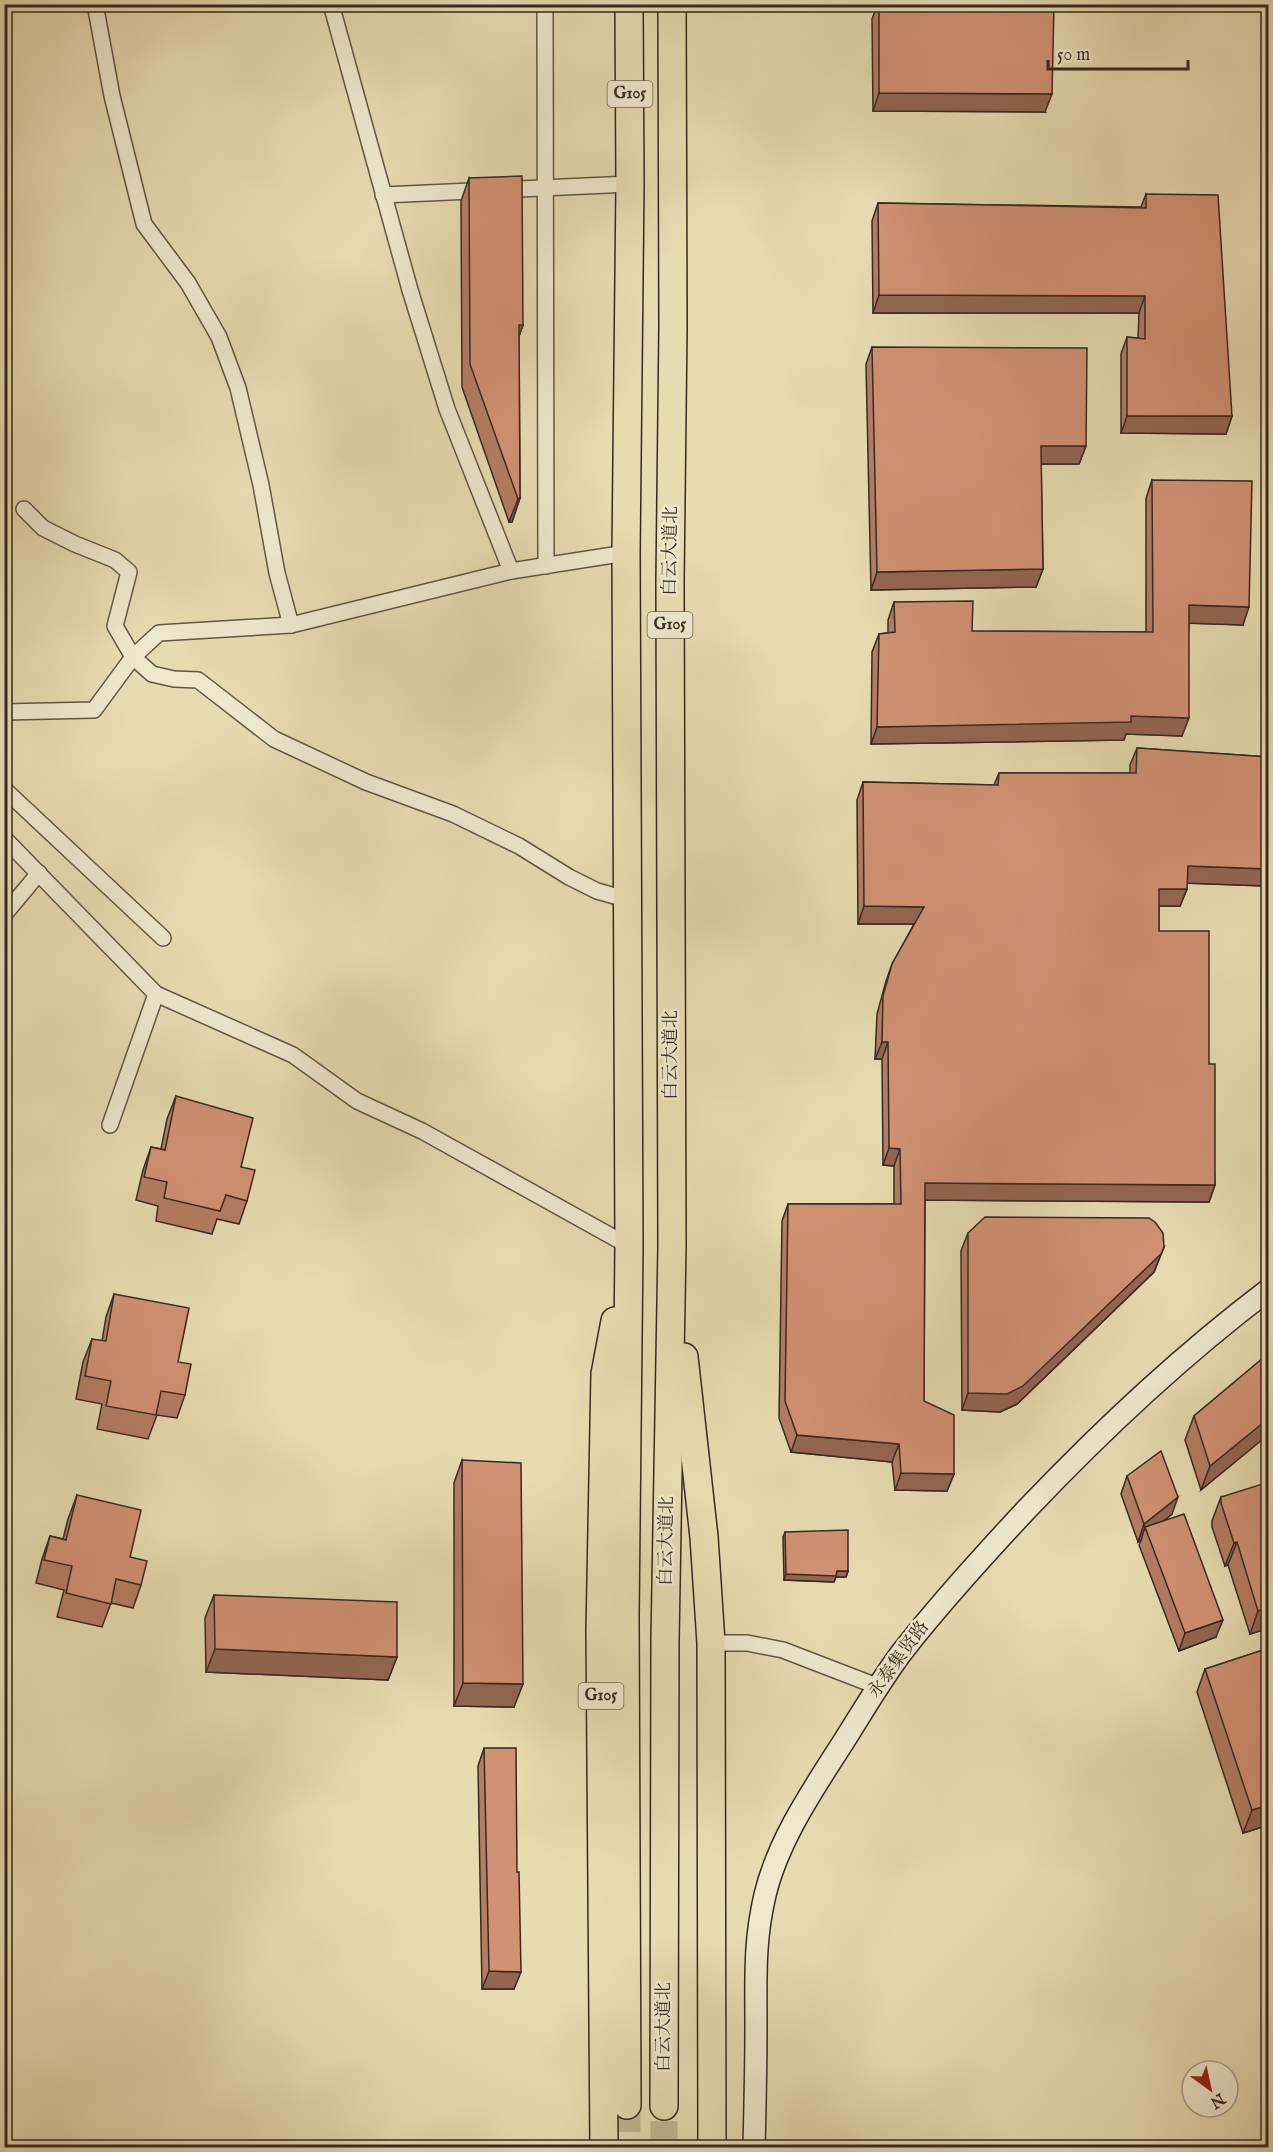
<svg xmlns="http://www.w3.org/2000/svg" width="1273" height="2152" font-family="'IM FELL English','Noto Serif SC',serif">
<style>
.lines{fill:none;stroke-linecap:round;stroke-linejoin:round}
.highway-tunnel{stroke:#c4b795;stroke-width:27;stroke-dasharray:27 14;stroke-linecap:butt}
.street-casing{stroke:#625644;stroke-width:18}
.secondary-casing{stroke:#362920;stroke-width:24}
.highway-casing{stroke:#362920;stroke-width:30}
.street{stroke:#efe8cd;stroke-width:15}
.secondary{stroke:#efe8cd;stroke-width:21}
.highway{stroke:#e7dbb2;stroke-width:27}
.wall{fill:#b47d64;stroke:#362920;stroke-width:1.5}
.shaded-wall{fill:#926651;stroke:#362920;stroke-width:1.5}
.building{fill:#d19174;stroke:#362920;stroke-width:1.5}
.labels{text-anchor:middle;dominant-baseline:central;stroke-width:5;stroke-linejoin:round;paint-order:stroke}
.shield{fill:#efe8cd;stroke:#6e6254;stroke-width:1.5}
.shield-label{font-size:16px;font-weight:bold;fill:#362920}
.street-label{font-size:18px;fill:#362920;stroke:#efe8cd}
</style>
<rect width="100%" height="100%" fill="#e7dbb2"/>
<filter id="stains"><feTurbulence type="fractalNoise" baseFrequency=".00333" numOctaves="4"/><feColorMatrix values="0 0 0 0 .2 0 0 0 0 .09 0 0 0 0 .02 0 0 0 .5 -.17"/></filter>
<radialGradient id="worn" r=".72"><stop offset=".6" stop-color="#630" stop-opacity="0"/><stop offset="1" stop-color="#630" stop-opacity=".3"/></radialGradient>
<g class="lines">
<!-- highway-tunnel -->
<g class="highway-tunnel">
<polyline points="627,2105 627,2148"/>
<polyline points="664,2148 664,2106"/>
</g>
<!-- street casing -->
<g class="street-casing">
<g id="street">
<polyline points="95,4 112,96 144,224 188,283 219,337 238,388 261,485 277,573 291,625"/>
<polyline points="331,4 410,290 447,409 511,571"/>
<polyline points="545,4 546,566"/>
<polyline points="383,195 630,184"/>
<polyline points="24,509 43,528 75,544 115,560 129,572 115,626 133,657 152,674 174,679 198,680 274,739 366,782 453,814 519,846 569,877 597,891 629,900"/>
<polyline points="4,712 94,710 133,657 159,633 291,625 511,571 626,553"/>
<polyline points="4,789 163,938"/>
<polyline points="4,838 156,994 293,1055 357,1101 422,1131 629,1246"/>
<polyline points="4,915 39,873"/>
<polyline points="110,1125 156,994"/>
<polyline points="711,1643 747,1643 783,1650 879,1687"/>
</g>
</g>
<!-- secondary casing -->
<g class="secondary-casing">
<path id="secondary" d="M754 2148C755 2107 756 2067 756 2026 756 1979 754 1941 765 1895 778 1840 814 1788 844 1741 863 1711 881 1680 902 1652 941 1602 984 1555 1027 1509 1102 1430 1181 1356 1268 1290"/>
</g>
<!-- highway casing -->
<g class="highway-casing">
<g id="highway">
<polyline points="684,1357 704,1537 711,1643 712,2148"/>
<polyline points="627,2105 625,1616 629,1246 626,553 630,184 629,4"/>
<polyline points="664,2106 665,1640 672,1246 670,582 673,327 672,4"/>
<polyline points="604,2148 600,1631 605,1374 615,1321"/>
</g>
</g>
<!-- street -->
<use href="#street" class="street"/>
<!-- secondary -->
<use href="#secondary" class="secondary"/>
<!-- highway -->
<use href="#highway" class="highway"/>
</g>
<!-- wall -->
<g class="wall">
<polygon points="878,4 879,4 1045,112 873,111 872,19"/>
<polygon points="469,178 523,325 519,336 520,498 512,522 509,522 462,387 461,201"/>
<polygon points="1146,194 1232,416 1226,434 1121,433 1121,354 1127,337 1138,338 1139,313 873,313 872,221 878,203 1141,207"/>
<polygon points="872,347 1086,446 1079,464 1041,464 1043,569 1036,587 871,590 866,364"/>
<polygon points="1152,480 1243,625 1189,623 1182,736 1126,734 1124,740 871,744 872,652 879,634 888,633 888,620 894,602 972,631 1146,632 1146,498"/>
<polygon points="1137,748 1269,757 1269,876 1265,886 1187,883 1187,889 1180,906 1159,906 1159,931 1209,1064 1215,1185 1209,1202 925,1200 924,1401 954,1474 947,1491 895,1490 892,1462 791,1452 779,1418 782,1221 788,1204 894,1204 894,1166 883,1165 882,1059 875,1059 877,1014 886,981 892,964 914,924 858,924 857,800 863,782 994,785 999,773 1130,773 1130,765"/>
<polygon points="176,1096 241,1167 247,1201 239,1224 217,1219 212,1234 156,1221 158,1206 136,1200 143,1170 151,1147 161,1149 167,1119"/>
<polygon points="968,1233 1164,1247 1154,1272 1017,1404 1000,1412 962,1410 961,1251"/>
<polygon points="114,1294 178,1362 185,1395 177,1418 157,1415 148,1439 97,1429 102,1404 76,1399 83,1362 92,1339 102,1341 106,1317"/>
<polygon points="1269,1353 1269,1434 1201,1490 1185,1440 1194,1416"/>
<polygon points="462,1460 514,1707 454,1706 454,1483"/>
<polygon points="1127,1476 1172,1514 1163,1521 1216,1637 1179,1651 1139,1545 1141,1540 1138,1542 1121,1494"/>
<polygon points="77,1495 130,1557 141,1585 133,1608 111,1603 102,1627 57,1617 64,1590 36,1583 42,1559 50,1536 63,1539 68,1519"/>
<polygon points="1221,1497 1269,1628 1250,1634 1228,1565 1225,1566 1212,1527 1212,1521"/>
<polygon points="785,1532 848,1571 846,1577 836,1577 834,1582 784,1580 783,1537"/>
<polygon points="214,1595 397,1657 388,1680 206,1672 205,1618"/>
<polygon points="1269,1648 1269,1825 1243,1833 1197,1692 1205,1669"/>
<polygon points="484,1748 514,1989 482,1989 478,1766"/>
</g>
<!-- shaded-wall -->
<g class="shaded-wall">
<polygon points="879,93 1052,94 1045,112 873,111"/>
<polygon points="879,295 1145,296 1139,313 873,313"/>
<polygon points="519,325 523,325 515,348"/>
<polygon points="1127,416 1232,416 1226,434 1121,433"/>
<polygon points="1041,446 1086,446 1079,464 1035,464"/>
<polygon points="520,498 512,522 509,522 518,499"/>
<polygon points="1043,569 1036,587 871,590 877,572"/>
<polygon points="1189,605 1249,607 1243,625 1183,623"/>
<polygon points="1131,716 1189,718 1182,736 1126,734 1124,740 871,744 877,727"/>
<polygon points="1188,866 1269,869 1269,876 1265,886 1182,883"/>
<polygon points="1159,889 1187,889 1180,906 1153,906"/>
<polygon points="864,906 924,907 917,924 858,924"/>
<polygon points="882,1042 888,1042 882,1059 875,1059"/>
<polygon points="889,1148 900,1149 894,1166 883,1165"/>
<polygon points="925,1183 1215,1185 1209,1202 919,1200"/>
<polygon points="1164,1247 1154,1272 1017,1404 1000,1412 962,1410 968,1393"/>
<polygon points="1269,1418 1269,1434 1201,1490 1210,1466"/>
<polygon points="797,1435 899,1444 892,1462 791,1452"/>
<polygon points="901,1473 954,1474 947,1491 895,1490"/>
<polygon points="1178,1497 1172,1514 1148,1534 1145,1527 1141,1540 1138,1542 1144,1524"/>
<polygon points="1237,1542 1228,1565 1225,1566 1234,1543"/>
<polygon points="837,1571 848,1571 846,1577 836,1577 834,1582 784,1580 786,1574"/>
<polygon points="1269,1607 1269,1628 1250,1634 1258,1611"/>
<polygon points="1223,1620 1216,1637 1179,1651 1185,1633"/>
<polygon points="215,1649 397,1657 388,1680 206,1672"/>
<polygon points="463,1683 523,1684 514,1707 454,1706"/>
<polygon points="1269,1805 1269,1825 1243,1833 1252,1810"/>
<polygon points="489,1971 521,1972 514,1989 482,1989"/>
</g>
<!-- building -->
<g class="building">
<polygon points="879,4 1054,4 1052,94 879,93"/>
<polygon points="522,176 523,325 519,325 520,498 518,499 470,364 469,178"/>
<polygon points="1146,194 1218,195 1232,416 1127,416 1127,337 1145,339 1145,296 879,295 878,203 1146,208"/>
<polygon points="872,347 1087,348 1086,446 1041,446 1043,569 877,572"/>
<polygon points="1152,480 1252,481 1249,607 1189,605 1189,718 1131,716 1131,722 877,727 879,634 895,632 894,602 973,601 972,631 1153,632"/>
<polygon points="1137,748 1269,757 1269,869 1188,866 1187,889 1159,889 1159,931 1209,931 1209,1064 1215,1064 1215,1185 925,1183 924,1401 954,1415 954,1474 901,1473 899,1444 797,1435 785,1401 788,1204 901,1204 900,1149 889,1148 888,1042 882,1042 883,996 892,964 924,907 864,906 863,782 998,785 999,773 1136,773"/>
<polygon points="176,1096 253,1118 241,1167 255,1170 247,1201 226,1195 220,1211 164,1198 167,1182 144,1177 151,1147 165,1150"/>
<polygon points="985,1217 1149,1218 1155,1222 1163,1233 1164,1247 1161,1254 1023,1386 1007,1394 968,1393 968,1233"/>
<polygon points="114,1294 189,1308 178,1362 191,1364 185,1395 161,1391 156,1415 106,1406 111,1381 85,1376 92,1339 106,1341"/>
<polygon points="1269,1353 1269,1418 1210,1466 1194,1416"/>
<polygon points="1161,1451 1178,1497 1144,1524 1127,1476"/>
<polygon points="462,1460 521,1463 523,1684 463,1683"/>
<polygon points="1269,1482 1269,1607 1258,1611 1237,1542 1234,1543 1221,1503 1221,1497"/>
<polygon points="77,1495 141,1510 130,1557 147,1561 141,1585 116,1579 111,1604 66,1593 72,1566 44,1560 50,1536 66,1540"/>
<polygon points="1184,1514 1223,1620 1185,1633 1145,1527"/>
<polygon points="848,1530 848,1571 837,1571 836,1576 786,1574 785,1532"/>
<polygon points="214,1595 397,1602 397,1657 215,1649"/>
<polygon points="1269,1648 1269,1805 1252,1810 1205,1669"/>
<polygon points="484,1748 516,1748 517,1872 519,1872 521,1972 489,1971"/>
</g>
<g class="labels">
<!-- shield labels -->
<g class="shield">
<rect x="607.5" y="81" width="45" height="26" rx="4.5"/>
<rect x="647.5" y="612" width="45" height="26" rx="4.5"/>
<rect x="578.5" y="1683" width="45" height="26" rx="4.5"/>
</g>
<g class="shield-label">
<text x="630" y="94">G105</text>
<text x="670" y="625">G105</text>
<text x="601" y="1696">G105</text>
</g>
<!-- street labels -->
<g class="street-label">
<text transform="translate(671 551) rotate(-89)">白云大道北</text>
<text transform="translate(671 1055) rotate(-90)">白云大道北</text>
<text transform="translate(667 1541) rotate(-89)">白云大道北</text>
<text transform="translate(899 1660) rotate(-54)">永泰集贤路</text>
<text transform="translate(664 2027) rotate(-90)">白云大道北</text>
</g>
</g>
<!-- margin -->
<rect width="1273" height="2152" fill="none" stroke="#e7dbb2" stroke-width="24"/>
<rect x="6" y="6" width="1261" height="2140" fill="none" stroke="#362920" stroke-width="3"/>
<rect x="12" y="12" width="1249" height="2128" fill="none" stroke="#362920" stroke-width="1.5"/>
<!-- north arrow -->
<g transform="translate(1210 2089) rotate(147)"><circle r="28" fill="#efe8cd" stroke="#a59c88" stroke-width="1.5"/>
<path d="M0-4.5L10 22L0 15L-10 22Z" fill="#8f2418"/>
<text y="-9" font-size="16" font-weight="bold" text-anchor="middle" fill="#362920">N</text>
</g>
<!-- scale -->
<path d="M1048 60v9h140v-9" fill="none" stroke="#362920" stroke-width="3"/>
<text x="1057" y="60" font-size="18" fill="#362920" stroke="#efe8cd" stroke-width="4.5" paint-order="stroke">50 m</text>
<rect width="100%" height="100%" filter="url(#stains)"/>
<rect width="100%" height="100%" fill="url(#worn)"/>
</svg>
